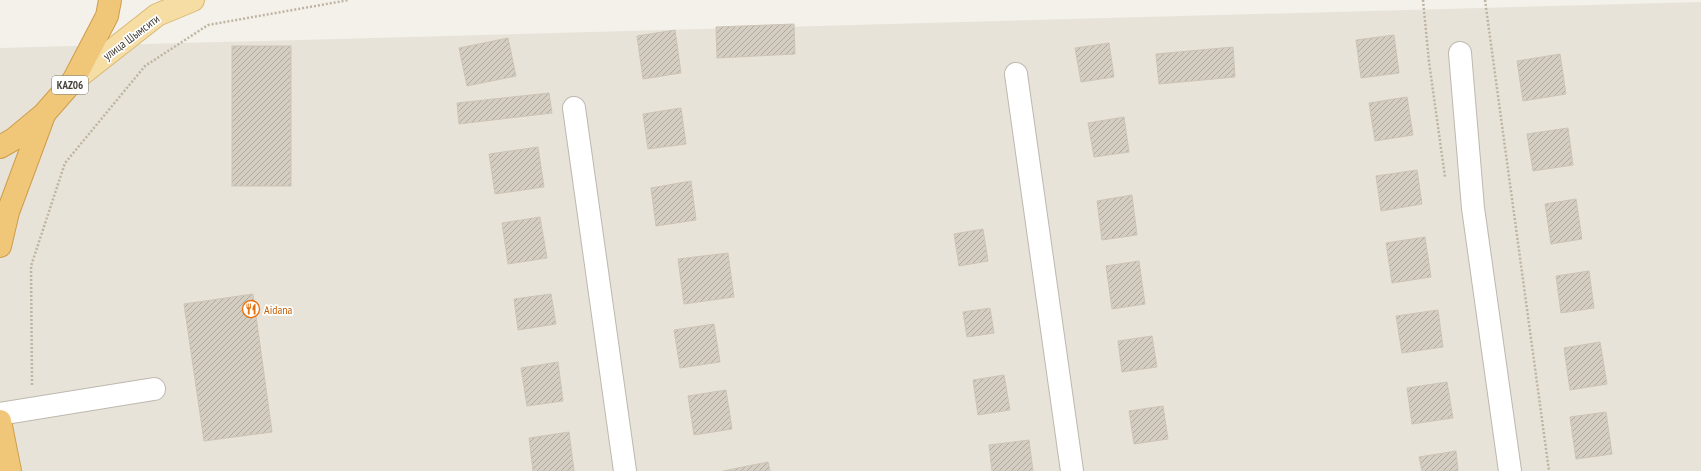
<svg xmlns="http://www.w3.org/2000/svg" width="1701" height="471" font-family="'PT Sans Narrow',sans-serif">
<style>
.residential{fill:#e7e3d9}
.building{fill:url(#building-hatch);stroke:#cec4b5}
.lines{fill:none;stroke-linecap:round;stroke-linejoin:round}
.minor-casing{stroke:#beb8ae;stroke-width:24}
.major-casing{stroke:#d9ba74;stroke-width:24}
.highway-casing{stroke:#cf9d4a;stroke-width:24}
.path{stroke:#bfb4a1;stroke-width:2.5;stroke-dasharray:2 2;stroke-linecap:butt}
.minor{stroke:#fff;stroke-width:22}
.major{stroke:#f5dda3;stroke-width:22}
.highway{stroke:#f0c779;stroke-width:22}
.labels{text-anchor:middle;dominant-baseline:central;stroke-width:3.5;stroke-linejoin:round;paint-order:stroke}
.shield{fill:#fff;stroke:#7e7b74;stroke-width:1}
.shield-label{font-size:11px;font-weight:bold;fill:#474239}
.street-label{font-size:12px;fill:#474239;stroke:#fff}
.food-label{font-size:12px;fill:#c56008;stroke:#fff;text-anchor:start}
</style>
<defs>
<pattern id="building-hatch" width="6" height="6" patternUnits="userSpaceOnUse"><rect width="6" height="6" fill="#d4cdc1"/><path d="M-1 1l2-2M0 6l6-6M5 7l2-2" fill="none" stroke="#aea89e"/></pattern>
</defs>
<rect width="100%" height="100%" fill="#f4f1eb"/>
<!-- residential -->
<polygon class="residential" points="1701,2 1701,471 0,471 0,48"/>
<!-- building -->
<g class="building">
<polygon points="794,24 795,54 717,58 716,27"/>
<polygon points="675,30 681,73 643,79 637,36"/>
<polygon points="1394,35 1399,73 1361,78 1356,40"/>
<polygon points="508,38 516,76 467,86 459,48"/>
<polygon points="1109,43 1114,77 1081,82 1075,48"/>
<rect x="232" y="46" width="59" height="140"/>
<polygon points="1233,47 1235,77 1159,84 1156,54"/>
<polygon points="1560,54 1566,94 1523,101 1517,61"/>
<polygon points="549,93 552,113 459,124 457,103"/>
<polygon points="1407,97 1413,135 1375,141 1369,103"/>
<polygon points="681,108 686,144 648,149 643,114"/>
<polygon points="1124,117 1129,152 1094,157 1088,123"/>
<polygon points="1568,128 1573,165 1533,171 1527,134"/>
<polygon points="538,147 544,187 495,194 489,154"/>
<polygon points="1417,170 1422,204 1381,211 1376,176"/>
<polygon points="691,181 696,220 656,226 651,188"/>
<polygon points="1132,195 1137,235 1102,240 1097,201"/>
<polygon points="1576,199 1582,239 1551,244 1545,204"/>
<polygon points="540,217 547,258 508,264 502,223"/>
<polygon points="983,229 988,261 959,266 954,234"/>
<polygon points="1425,237 1431,277 1392,283 1386,243"/>
<polygon points="728,253 734,297 684,304 678,259"/>
<polygon points="1139,261 1145,304 1112,309 1106,266"/>
<polygon points="1589,271 1594,308 1561,313 1556,276"/>
<polygon points="253,294 272,432 204,441 184,304"/>
<polygon points="551,294 556,324 518,330 514,299"/>
<polygon points="990,308 994,333 967,337 963,312"/>
<polygon points="1438,310 1443,347 1402,353 1396,316"/>
<polygon points="714,324 720,362 680,368 674,330"/>
<polygon points="1152,336 1157,367 1122,372 1118,341"/>
<polygon points="1600,342 1607,384 1570,390 1564,348"/>
<polygon points="558,362 563,401 527,406 521,368"/>
<polygon points="1004,375 1010,410 978,415 973,380"/>
<polygon points="1447,382 1453,418 1412,424 1407,388"/>
<polygon points="726,390 732,429 694,435 688,396"/>
<polygon points="1163,406 1168,439 1134,444 1129,411"/>
<polygon points="1606,412 1612,454 1576,459 1570,417"/>
<polygon points="569,432 574,471 533,471 529,438"/>
<polygon points="1029,440 1033,471 992,471 989,445"/>
<polygon points="1456,451 1458,471 1422,471 1419,457"/>
<polygon points="768,462 770,471 723,471"/>
</g>
<g class="lines">
<!-- minor casing -->
<g class="minor-casing">
<g id="minor">
<polyline points="1460,53 1473,208 1510,471"/>
<polyline points="1016,74 1072,471"/>
<polyline points="574,108 625,471"/>
<polyline points="0,414 154,389"/>
</g>
</g>
<!-- major casing -->
<g class="major-casing">
<polyline id="major" points="73,81 157,15 193,0"/>
</g>
<!-- highway casing -->
<g class="highway-casing">
<g id="highway">
<polyline points="0,147 14,139 44,114 73,81 107,16 110,0"/>
<polyline points="0,246 8,212 44,115"/>
<polyline points="0,421 10,471"/>
</g>
</g>
<!-- path -->
<g class="path">
<polyline points="1423,0 1429,62 1445,177"/>
<polyline points="1485,0 1549,471"/>
<polyline points="32,385 31,266 65,163 145,66 208,25 349,0"/>
</g>
<!-- minor -->
<use href="#minor" class="minor"/>
<!-- major -->
<use href="#major" class="major"/>
<!-- highway -->
<use href="#highway" class="highway"/>
</g>
<!-- icons -->
<defs>
<g id="restaurant-ring" transform="scale(0.9)"><circle r="9.5" fill="#fff" stroke="#e8710a" stroke-width="1.5"/><path d="M-5-6h1v4h1v-4h1v4h1v-4h1v5L-1.5 .5V6h-2V.5L-5-1ZM5-6V6H3V1.5H1.5Q1.5-4 5-6Z" fill="#e8710a"/></g>
</defs>
<g fill-rule="evenodd">
<use href="#restaurant-ring" x="251" y="309"/>
</g>
<g class="labels">
<!-- shield labels -->
<rect class="shield" x="52" y="76" width="36" height="18" rx="3"/>
<g class="shield-label">
<text x="70" y="85">KАZ06</text>
</g>
<!-- street labels -->
<g class="street-label">
<text transform="translate(131 37) rotate(-37)">улица Шымсити</text>
</g>
<!-- food labels -->
<g class="food-label">
<text x="264" y="309">Aidana</text>
</g>
</g>
</svg>
